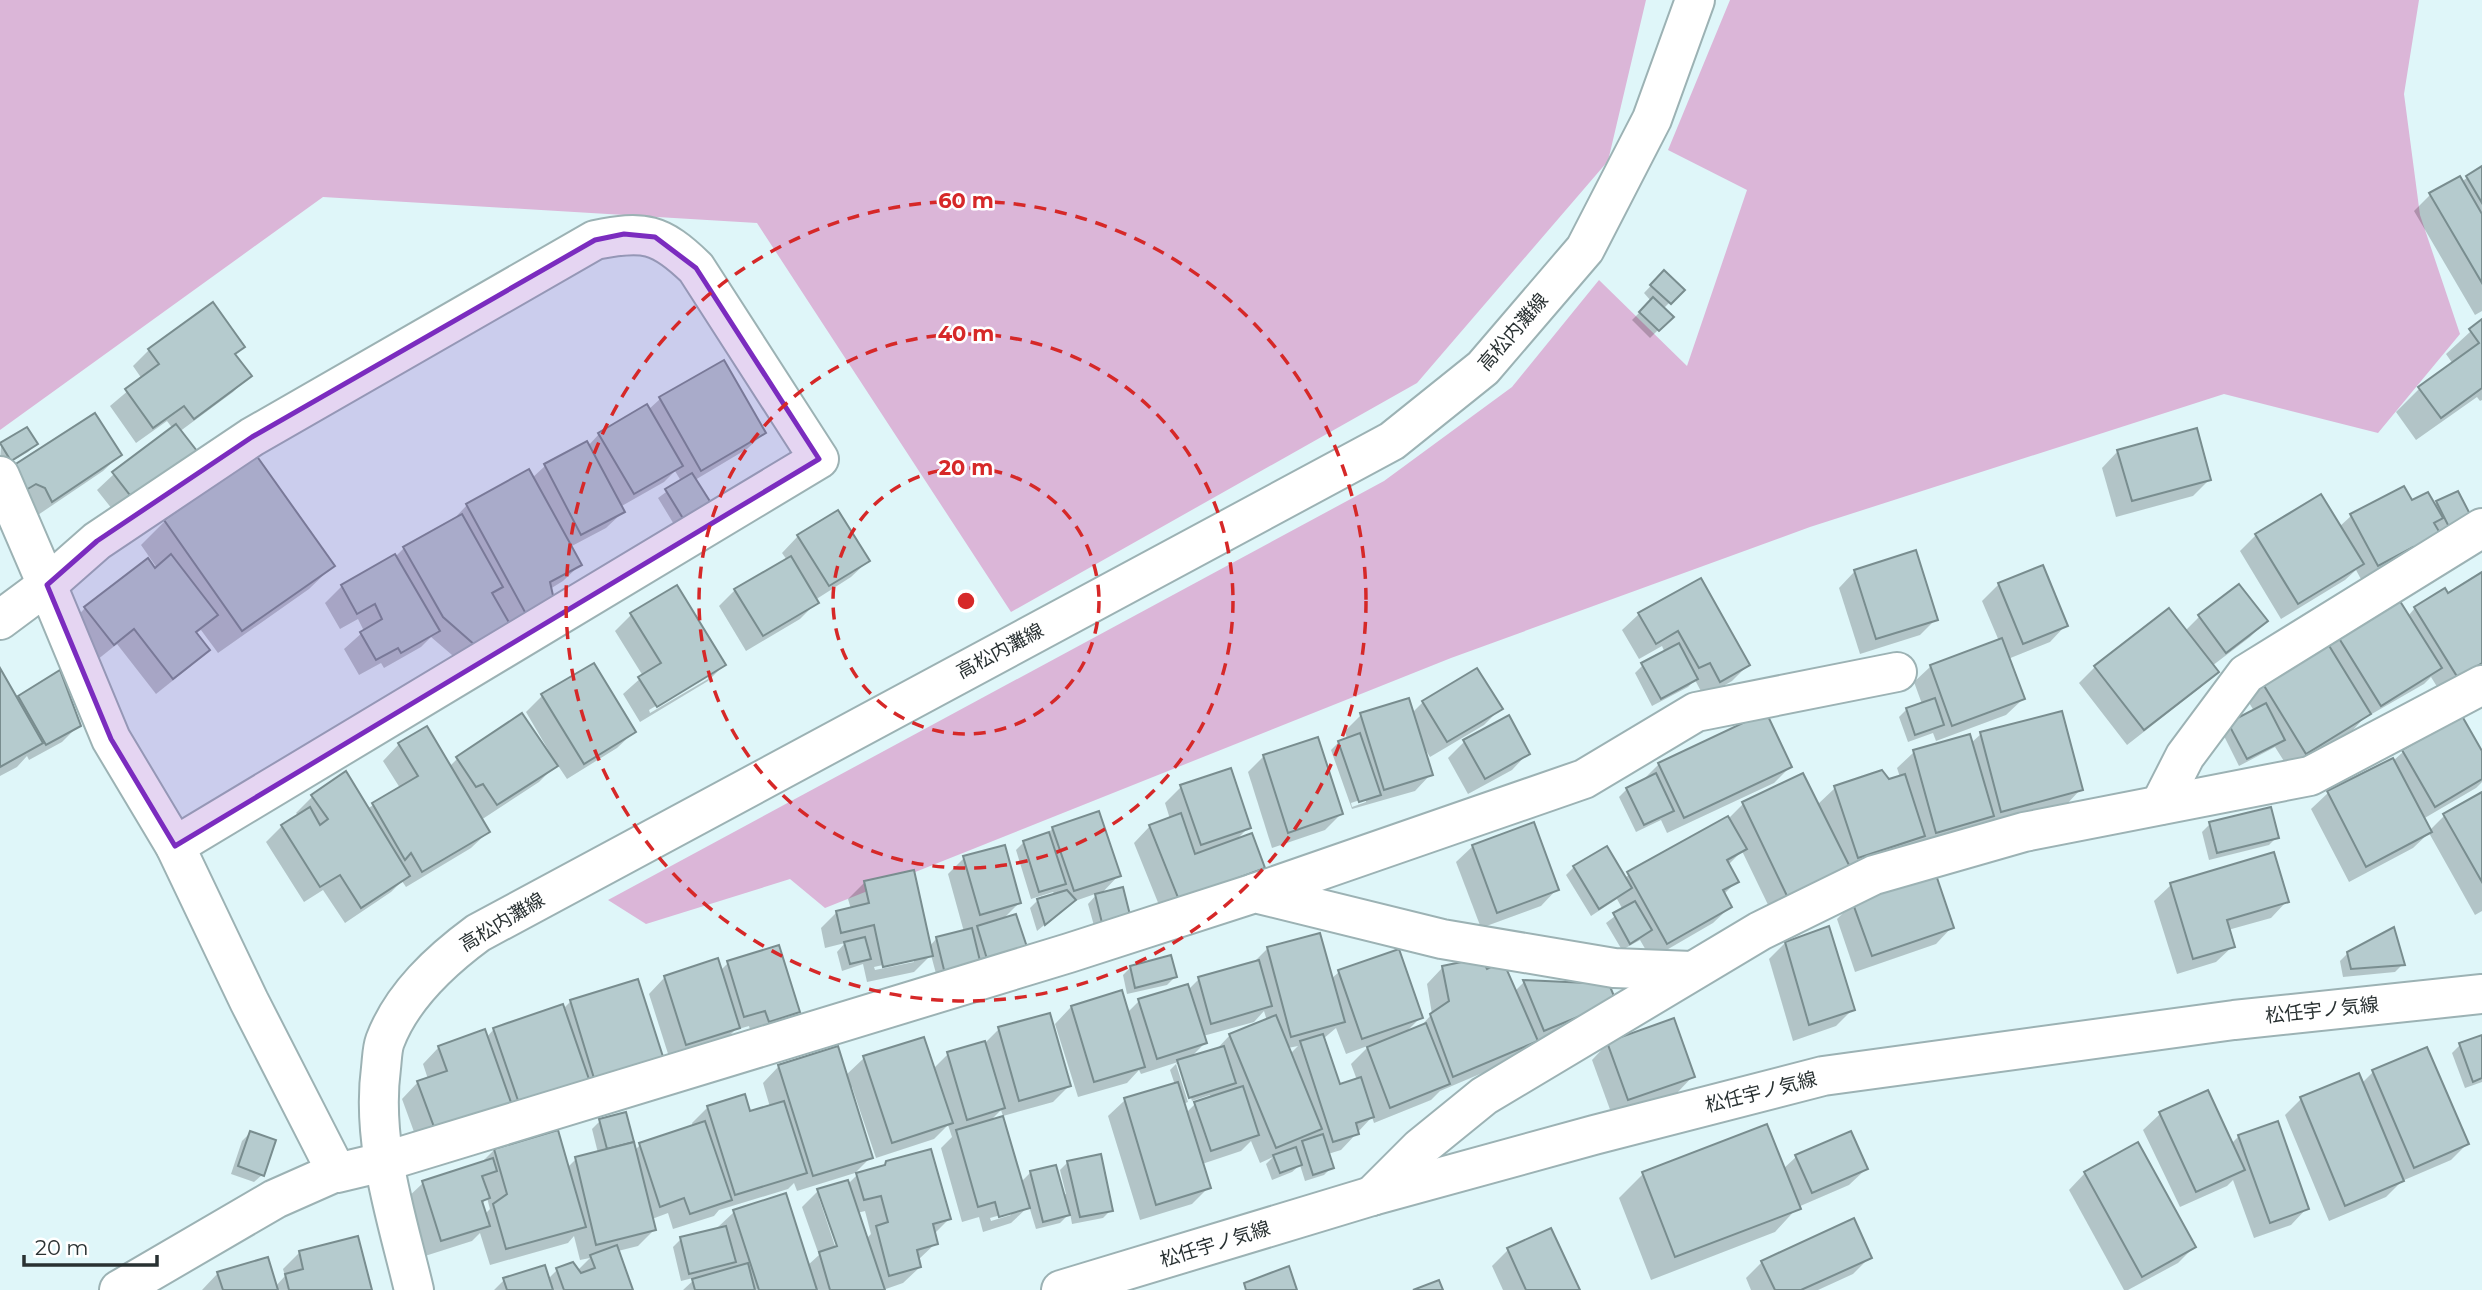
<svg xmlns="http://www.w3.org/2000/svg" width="2482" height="1290" font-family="Montserrat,'Noto Sans JP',sans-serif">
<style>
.green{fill:#dbb6d8}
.shadow{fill:#0003;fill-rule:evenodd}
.building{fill:#b5cbce;stroke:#798d8f;stroke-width:2}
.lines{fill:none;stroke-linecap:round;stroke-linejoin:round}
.minor-casing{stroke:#9cb2b4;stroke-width:42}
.secondary-casing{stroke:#9cb2b4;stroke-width:42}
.primary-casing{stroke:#9cb2b4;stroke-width:42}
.minor{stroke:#fff;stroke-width:38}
.secondary{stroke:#fff;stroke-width:38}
.primary{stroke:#fff;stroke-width:38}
.marked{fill:#7b2cbf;fill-opacity:0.2;stroke:#7b2cbf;stroke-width:5;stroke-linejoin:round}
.ring{fill:none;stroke:#d62828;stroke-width:3.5;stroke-dasharray:12 9}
.labels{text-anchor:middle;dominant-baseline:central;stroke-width:5;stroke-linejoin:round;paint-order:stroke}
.street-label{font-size:19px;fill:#293132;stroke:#fff}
.centre{fill:#d62828;stroke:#fff;stroke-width:3.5}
.ring-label{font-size:21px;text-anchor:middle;font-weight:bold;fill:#d62828;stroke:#fff;stroke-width:5;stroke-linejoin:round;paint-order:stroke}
</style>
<rect width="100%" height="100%" fill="#dff6f9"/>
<!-- green -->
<g class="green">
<polygon points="0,0 1646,0 1608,161 1417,383 1011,612 757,223 323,197 0,430"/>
<polygon points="1730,0 2419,0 2404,94 2420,215 2460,334 2378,433 2224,394 1810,527 1451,658 825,908 790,879 646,924 608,900 1384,481 1512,387 1599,280 1687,366 1747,190 1668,150"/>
</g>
<!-- shadow -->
<g class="shadow">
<polygon points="2482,168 2482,311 2475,315 2414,211 2430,195 2461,182"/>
<polygon points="1664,272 1682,290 1663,309 1671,317 1650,338 1632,320 1651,301 1644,293"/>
<polygon points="2482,321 2482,400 2480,401 2477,397 2416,440 2396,412 2420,388 2453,364 2446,354"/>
<polygon points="149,350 234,355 249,376 233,392 179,432 194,451 116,514 97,490 114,474 173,429 167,421 136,443 110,406 142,379 133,366"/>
<polygon points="723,363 764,433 747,449 695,480 709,503 675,526 658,498 681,481 675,471 664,482 620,507 623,512 606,528 570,547 580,565 563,581 550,589 552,599 459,661 431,637 421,647 384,668 381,663 359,675 344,649 364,631 358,619 340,629 325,603 342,586 395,557 404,548 450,523 467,505 532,478 545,466 588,446 599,434 648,410 660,399"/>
<polygon points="36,444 28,452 2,467 0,463 1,445"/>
<polygon points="2118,451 2209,480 2193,496 2116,517 2102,468"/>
<polygon points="120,455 103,471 35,517 0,490"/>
<polygon points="256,457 333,566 309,589 218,653 201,630 195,634 208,650 191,666 156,694 117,644 97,660 69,625 85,608 157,568 141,545 165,521"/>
<polygon points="2411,503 2434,506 2437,503 2470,520 2362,581 2356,570 2345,580 2281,619 2240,551 2256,535 2339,527 2351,516"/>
<polygon points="798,536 868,561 851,577 815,600 816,603 800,619 746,651 719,606 735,590 787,560 782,553"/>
<polygon points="1855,571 1936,619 1920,635 1860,654 1839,588"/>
<polygon points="2482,574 2482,663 2470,675 2441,693 2431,677 2424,684 2363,719 2353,730 2289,769 2275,747 2239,766 2222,732 2254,711 2248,701 2264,685 2328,647 2338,636 2408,616 2415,608 2447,596"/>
<polygon points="1701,580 1748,665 1732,681 1704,697 1695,680 1688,687 1652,706 1635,673 1643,665 1665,653 1662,646 1639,659 1622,630 1639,614"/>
<polygon points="1999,584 2066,625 2050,642 2008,659 2023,699 2006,715 1936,741 1933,733 1908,742 1899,717 1907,709 1922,704 1914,682 1931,666 1999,641 1982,601"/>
<polygon points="2239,586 2266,621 2250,637 2212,666 2217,672 2200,688 2127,745 2079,683 2095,667 2185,631 2199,617"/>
<path d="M631 615 724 665 708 681 640 722 623 694 643 676 615 631ZM708 675V679L650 713 649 710Z"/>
<polygon points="593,665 634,732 617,748 567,779 557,764 539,782 481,820 488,832 471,848 406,887 402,881 391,892 345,923 323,890 304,902 266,842 282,826 299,816 296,813 313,796 367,809 400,788 383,761 399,744 449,767 457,759 548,754 550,753 526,712 542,696"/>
<polygon points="0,672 16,701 19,698 79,725 62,742 29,760 27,756 17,767 0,776"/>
<path d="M1423 702 1500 709 1484 725 1430 757 1424 747 1431 774 1415 791 1352 809 1331 750 1339 742 1347 739 1345 731 1361 715 1412 713ZM1366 798V802L1352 807 1351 803Z"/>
<polygon points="1981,734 2081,789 2065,806 1920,848 1918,841 1907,852 1772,913 1742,851 1728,865 1737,881 1723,895 1730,907 1713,923 1651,959 1640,940 1622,950 1606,923 1623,910 1617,899 1591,916 1566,875 1574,867 1624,878 1728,819 1743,804 1817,805 1835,788 1888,782 1900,777 1897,768 1914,752 1971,743"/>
<polygon points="1464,742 1528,753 1512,770 1468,794 1448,758"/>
<polygon points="2403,752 2482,755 2482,782 2476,788 2423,819 2429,831 2444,816 2482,794 2482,911 2475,915 2429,833 2413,848 2349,882 2311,809 2328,793 2393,761"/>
<polygon points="1264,756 1341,814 1325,830 1272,848 1248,772"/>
<polygon points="1659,764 1790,767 1774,783 1667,833 1661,820 1636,832 1619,797 1627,789 1643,780"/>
<polygon points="1181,787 1249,827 1236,840 1263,868 1247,884 1163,915 1134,843 1150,826 1170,819 1165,803"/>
<polygon points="2210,824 2277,837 2269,845 2209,860 2202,832"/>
<polygon points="1053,828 1119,875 1100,895 1121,926 1096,933 1088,904 1098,893 1072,902 1037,931 1030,908 1042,896 1043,899 1055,895 1053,892 1031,899 1016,850 1024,842 1046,835"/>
<polygon points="1473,846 1557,889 1541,906 1481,928 1456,862"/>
<path d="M964 858 1019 903 1003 919 1025 946 938 981 931 955 914 972 867 982 863 964 842 971 837 952 845 943 825 948 821 928 837 912 851 909 848 899 865 882 929 947 936 939 964 932 948 874ZM914 958V962L875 970 874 967Z"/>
<polygon points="2171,885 2287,901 2271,918 2228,930 2233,946 2216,962 2177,974 2154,901"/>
<polygon points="1853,903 1952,927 1936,944 1855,972 1837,919"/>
<polygon points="1785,943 1853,1009 1836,1026 1793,1041 1769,959"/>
<path d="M1268 948 1331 979 1339 972 1398 951 1421 1017 1405 1033 1419 1028 1432 1014 1427 984 1443 967 1486 971 1515 991 1524 982 1597 1017 1534 1044 1520 1057 1440 1091 1431 1100 1374 1123 1372 1117 1341 1150 1328 1154 1332 1167 1324 1175 1305 1181 1300 1165 1292 1172 1272 1180 1266 1164 1273 1157 1260 1163 1251 1141 1241 1151 1202 1164 1209 1187 1192 1204 1140 1220 1108 1116 1125 1100 1175 1085 1170 1070 1178 1062 1141 1074 1139 1070 1127 1083 1078 1097 1055 1024 1071 1007 1127 1013 1139 1001 1188 990 1199 979 1253 963ZM1264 1011 1267 1021 1230 1035 1215 1051 1189 1059 1205 1043 1203 1036 1254 1022ZM1336 1028 1346 1054 1370 1045 1351 1064 1357 1080 1339 1086 1323 1039ZM1298 1046 1290 1054 1288 1048ZM1176 1064H1180L1192 1101 1210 1095 1211 1098 1195 1104 1186 1113 1183 1104 1188 1102Z"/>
<polygon points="2348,953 2403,964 2395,972 2343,977 2340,961"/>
<polygon points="728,963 798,1012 782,1028 752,1037 749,1026 735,1030 721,1044 670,1060 649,994 665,977 720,971"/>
<polygon points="1131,967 1175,977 1167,985 1127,994 1123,975"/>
<polygon points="571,1001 664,1065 421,1151 402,1099 418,1082 428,1079 423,1064 439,1047 486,1038 494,1029 563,1009"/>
<path d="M999 1029 1069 1086 1053 1102 1003 1116 1001 1110 989 1122 1020 1183 1030 1173 1055 1167 1063 1195 1066 1194 1060 1170 1068 1162 1111 1210 1103 1218 1072 1224 1070 1213 1060 1223 1036 1229 1029 1206 1011 1223 983 1232 979 1217 962 1222 941 1148 952 1137 948 1125 934 1139 876 1158 852 1087 849 1088 871 1157 855 1173 797 1191 794 1183 788 1189 719 1210 714 1216 673 1229 668 1213 652 1219 654 1230 638 1246 618 1251 631 1290H494L504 1280 548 1279 557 1270 577 1271 590 1258 580 1260 574 1236 568 1243 490 1265 480 1233 472 1241 425 1256 406 1199 423 1183 480 1164 494 1150 567 1168 576 1159 598 1153 592 1129 600 1121 634 1151 640 1145 693 1127 692 1123 708 1107 749 1114 770 1107 763 1083 779 1066 845 1076 864 1058 933 1069 948 1054 985 1043ZM487 1198 490 1209 485 1214 481 1205ZM1011 1212V1215L991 1221 990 1218Z"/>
<polygon points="2482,1037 2482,1082 2465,1088 2452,1053 2460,1045"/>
<polygon points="1608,1043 1693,1076 1677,1093 1612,1115 1592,1060"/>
<polygon points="2373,1072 2467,1144 2451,1160 2402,1181 2386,1197 2329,1221 2285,1115 2301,1099 2362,1083"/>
<polygon points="2207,1092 2231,1144 2239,1136 2307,1208 2291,1225 2254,1238 2233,1180 2227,1186 2180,1207 2143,1130 2160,1114"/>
<polygon points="1766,1126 1783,1169 1796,1157 1866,1169 1849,1185 1798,1207 1775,1232 1651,1280 1619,1198 1643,1174"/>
<polygon points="250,1133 262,1175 254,1182 231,1174 242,1141"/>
<path d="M887 1163 949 1219 934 1234 936 1243 918 1260 920 1267 903 1283 883 1290H683L697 1277 681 1281 673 1247 681 1239 717 1228 734 1212 807 1266 819 1255 802 1207 818 1191 847 1185 857 1175 881 1168ZM819 1198H822L842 1254 838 1255ZM865 1211 871 1234 866 1239 857 1213Z"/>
<polygon points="2085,1173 2194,1247 2178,1263 2128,1290 2124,1290 2069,1190"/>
<polygon points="1508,1250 1578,1290 1503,1290 1492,1266"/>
<polygon points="300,1252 370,1290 202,1290 218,1273 275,1287 285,1276 283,1269"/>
<polygon points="1870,1257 1853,1274 1818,1290 1751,1290 1746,1278 1762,1262"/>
</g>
<!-- building -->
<g class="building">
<polygon points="2482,166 2482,203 2466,176"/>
<polygon points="2460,176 2482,214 2482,283 2429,193"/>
<polygon points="1664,270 1685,290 1671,304 1650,285"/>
<polygon points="1653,297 1674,317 1659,331 1639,312"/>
<polygon points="213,302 245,347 235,354 252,376 194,419 184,406 153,428 125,389 159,364 148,349"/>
<polygon points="2482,319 2482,388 2441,418 2418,387 2479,343 2469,329"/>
<polygon points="724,360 766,433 701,471 659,397"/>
<polygon points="647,404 683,466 634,494 598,433"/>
<polygon points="95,413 122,455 52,502 45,488 36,484 26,490 11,467"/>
<polygon points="176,424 197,451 133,499 112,472"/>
<polygon points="27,427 38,444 11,461 0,443"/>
<polygon points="2197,428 2211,480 2132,501 2117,450"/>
<polygon points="587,441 625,512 581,535 544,464"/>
<polygon points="256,455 335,566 242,631 164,520"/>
<polygon points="529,469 582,565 550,582 554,600 526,614 466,504"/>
<polygon points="692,473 711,503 684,520 665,489"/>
<polygon points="2404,486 2412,500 2428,492 2443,518 2434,523 2444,540 2417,554 2413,547 2378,566 2350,514"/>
<polygon points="2458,491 2473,520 2451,531 2436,501"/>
<polygon points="2321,494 2364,564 2298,604 2255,534"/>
<polygon points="838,510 870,561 829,586 797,535"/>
<polygon points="462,514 503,587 492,593 511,626 476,646 443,617 403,547"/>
<polygon points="1916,550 1938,620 1876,639 1854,570"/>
<polygon points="171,554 218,615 196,632 210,650 173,679 134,629 114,645 84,607 148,558 155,568"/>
<polygon points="395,554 440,631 401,653 398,648 376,660 360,632 382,619 375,604 357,614 341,585"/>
<polygon points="791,556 819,603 763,636 734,589"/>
<polygon points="2043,565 2068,626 2023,644 1998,583"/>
<polygon points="2482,572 2482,663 2458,678 2414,607 2445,588 2448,593"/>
<polygon points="1701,578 1750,665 1720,682 1710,663 1699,668 1678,631 1656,644 1638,613"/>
<polygon points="2239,584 2268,621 2226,653 2198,615"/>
<polygon points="677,585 726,665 657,707 638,677 661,663 630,613"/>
<polygon points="2398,598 2442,668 2381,706 2337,635"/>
<polygon points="2169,608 2219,672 2144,730 2094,666"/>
<polygon points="2002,638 2025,699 1952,726 1930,665"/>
<polygon points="1679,643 1698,679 1661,699 1641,663"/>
<polygon points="2328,644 2371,714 2306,754 2263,684"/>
<polygon points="594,663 636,732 584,764 541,694"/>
<polygon points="0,668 43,743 0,767"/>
<polygon points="1477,668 1503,709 1447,742 1422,701"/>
<polygon points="60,670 81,726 46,745 18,696"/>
<polygon points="1409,698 1433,775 1384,790 1360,713"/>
<polygon points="1935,698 1944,725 1915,735 1906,708"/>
<polygon points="2266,703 2285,740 2247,759 2228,723"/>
<polygon points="2062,711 2083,790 2001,812 1980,732"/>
<polygon points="1766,712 1792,767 1684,818 1658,763"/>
<polygon points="522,713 558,766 497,805 483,784 476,787 456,757"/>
<polygon points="1509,715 1530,754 1485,779 1463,740"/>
<polygon points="2462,716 2482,751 2482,779 2435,807 2402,750"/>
<polygon points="427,726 490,832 422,872 411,853 405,860 372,803 418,776 398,743"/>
<polygon points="1360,733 1381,795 1359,802 1338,741"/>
<polygon points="1970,734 1994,816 1936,833 1913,750"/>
<polygon points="1318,737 1343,814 1288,833 1263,755"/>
<polygon points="2393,758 2432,832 2366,867 2327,791"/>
<polygon points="1231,768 1251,828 1201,845 1180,785"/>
<polygon points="1882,770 1889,779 1905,774 1925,836 1858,858 1834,786"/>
<polygon points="346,771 410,876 361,908 340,875 320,887 281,825 310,807 320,825 328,819 311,795"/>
<polygon points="1656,773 1674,811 1644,825 1626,788"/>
<polygon points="1803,773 1850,867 1788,898 1742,802"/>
<polygon points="2482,792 2482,882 2443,814"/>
<polygon points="2271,807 2279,838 2217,853 2209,822"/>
<polygon points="1099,811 1121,876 1074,891 1052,827"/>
<polygon points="1181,813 1195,854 1252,833 1265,868 1179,900 1149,825"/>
<polygon points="1728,816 1747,849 1727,860 1739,882 1723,890 1732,907 1667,944 1627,872"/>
<polygon points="1534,822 1559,890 1497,913 1472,845"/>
<polygon points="1049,832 1066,884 1039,892 1023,841"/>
<polygon points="1005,845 1021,903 980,915 963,856"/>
<polygon points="1607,846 1632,888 1599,909 1573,866"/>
<polygon points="2274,852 2289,902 2227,920 2235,947 2193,959 2170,883"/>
<polygon points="914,870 933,956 883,967 874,925 841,933 836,911 869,903 864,881"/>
<polygon points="1935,872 1954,928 1872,956 1852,901"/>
<polygon points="1123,887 1131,919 1103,927 1095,894"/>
<polygon points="1067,890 1076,900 1045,925 1037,899"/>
<polygon points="1635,901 1652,930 1630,944 1613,913"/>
<polygon points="1016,914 1027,947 987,959 977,926"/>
<polygon points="1829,926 1855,1010 1809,1025 1785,942"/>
<polygon points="2394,927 2405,965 2351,969 2347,952"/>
<polygon points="972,928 981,965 945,974 936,937"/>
<polygon points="1320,933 1345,1022 1291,1037 1267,947"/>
<polygon points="865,937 871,959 850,964 844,942"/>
<polygon points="779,945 800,1012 769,1022 765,1011 744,1017 727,961"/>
<polygon points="1399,949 1423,1018 1362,1039 1338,970"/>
<polygon points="1171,955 1177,977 1135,988 1130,966"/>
<polygon points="718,958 740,1028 686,1045 664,976"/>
<polygon points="1481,958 1487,969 1503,961 1538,1041 1453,1077 1430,1014 1449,1001 1442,966"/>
<polygon points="1259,960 1272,1006 1211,1024 1198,977"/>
<polygon points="638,979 666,1066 597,1088 570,1000"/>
<polygon points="1523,980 1609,984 1616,1001 1544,1031"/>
<polygon points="1188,984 1207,1043 1157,1059 1138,999"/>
<polygon points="1122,990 1145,1067 1094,1082 1071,1006"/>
<polygon points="563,1004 592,1088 522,1112 493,1028"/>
<polygon points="1050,1013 1071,1086 1019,1101 998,1027"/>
<polygon points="1276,1015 1322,1129 1276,1148 1229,1034"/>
<polygon points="1674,1018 1695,1077 1628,1100 1607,1042"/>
<polygon points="1426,1023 1450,1084 1390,1108 1367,1047"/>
<polygon points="485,1029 513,1108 437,1135 417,1081 447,1071 438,1046"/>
<polygon points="1323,1034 1340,1084 1361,1077 1374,1117 1356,1123 1359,1134 1333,1142 1300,1041"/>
<polygon points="2482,1035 2482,1078 2473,1082 2459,1043"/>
<polygon points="924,1037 953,1123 892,1143 863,1056"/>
<polygon points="985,1041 1005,1108 967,1120 947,1052"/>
<polygon points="838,1046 873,1158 813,1176 778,1065"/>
<polygon points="1224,1046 1236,1083 1189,1098 1177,1060"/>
<polygon points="2427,1047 2469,1144 2414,1168 2372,1070"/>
<polygon points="2359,1073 2404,1181 2345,1206 2300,1097"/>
<polygon points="1178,1082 1211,1188 1156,1205 1124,1098"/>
<polygon points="1243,1086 1259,1135 1211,1151 1194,1102"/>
<polygon points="2208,1090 2245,1170 2196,1192 2159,1112"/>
<polygon points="745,1094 750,1111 784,1101 807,1173 735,1195 707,1106"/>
<polygon points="626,1112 634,1142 607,1149 599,1119"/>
<polygon points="1003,1116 1030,1208 999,1217 995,1202 978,1207 956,1130"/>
<polygon points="705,1121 732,1200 690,1214 684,1198 660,1207 639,1143"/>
<polygon points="2278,1121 2309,1209 2270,1223 2238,1135"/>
<polygon points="1767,1124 1801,1209 1675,1257 1642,1172"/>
<polygon points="558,1130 586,1227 506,1249 493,1204 507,1194 494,1149"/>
<polygon points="250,1131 276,1140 264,1176 238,1166"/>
<polygon points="1851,1131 1868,1169 1812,1193 1795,1155"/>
<polygon points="1323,1134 1334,1168 1313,1175 1302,1141"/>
<polygon points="634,1142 656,1230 596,1245 575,1157"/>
<polygon points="2138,1142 2196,1247 2142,1277 2084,1172"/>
<polygon points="1296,1147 1302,1165 1280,1173 1273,1155"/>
<polygon points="931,1149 951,1219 933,1224 938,1244 917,1250 921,1267 889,1276 876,1226 888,1222 881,1196 864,1200 856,1173 885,1165 886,1161"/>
<polygon points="1101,1154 1113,1211 1080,1217 1067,1161"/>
<polygon points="493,1158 497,1171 482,1176 490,1198 482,1201 490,1226 441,1241 422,1181"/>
<polygon points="1056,1165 1070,1215 1043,1222 1030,1171"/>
<polygon points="848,1180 885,1290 830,1290 819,1252 837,1246 817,1189"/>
<polygon points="786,1193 817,1290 759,1290 733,1210"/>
<polygon points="1854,1218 1872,1258 1801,1290 1775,1290 1761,1261"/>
<polygon points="726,1226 736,1262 689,1274 680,1237"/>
<polygon points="1551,1228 1580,1290 1526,1290 1507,1248"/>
<polygon points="358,1236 372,1290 289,1290 285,1274 303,1269 299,1251"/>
<polygon points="617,1245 633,1290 564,1290 556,1268 573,1262 581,1273 595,1268 590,1255"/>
<polygon points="268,1257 278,1290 223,1290 217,1272"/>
<polygon points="748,1263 755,1290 695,1290 692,1279"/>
<polygon points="545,1265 553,1290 507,1290 503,1278"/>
<polygon points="1289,1266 1297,1290 1246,1290 1244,1283"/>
<polygon points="1439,1280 1443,1290 1413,1290"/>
</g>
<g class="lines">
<!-- minor casing -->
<g class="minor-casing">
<g id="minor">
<path d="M0 476 47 585 97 541 252 437 595 240C644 230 660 233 696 268L819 459 175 846"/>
<polyline points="0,620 47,585 111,739 175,846 249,1001 337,1173 383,1162 1069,953 1255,893 1442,939 1614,968 1692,971"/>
<polyline points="2160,805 2185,756 2246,674 2482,528"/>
<polyline points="1255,893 1584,779 1696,712 1897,672"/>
<polyline points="1372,1196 1420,1148 1484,1096 1760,931 1874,875 2024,832 2310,776 2482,685"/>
<polyline points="119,1290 275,1199 336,1172"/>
</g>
</g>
<!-- secondary casing -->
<g class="secondary-casing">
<path id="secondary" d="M414 1290C397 1218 371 1143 381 1068 382 1060 382 1049 385 1041 402 996 440 961 478 933L1392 441 1483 368 1585 249 1652 119 1695 0"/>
</g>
<!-- primary casing -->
<g class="primary-casing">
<polyline id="primary" points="1061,1290 1372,1196 1594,1135 1823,1076 2234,1020 2482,994"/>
</g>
<!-- minor -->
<use href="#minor" class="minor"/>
<!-- secondary -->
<use href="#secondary" class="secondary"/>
<!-- primary -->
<use href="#primary" class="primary"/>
</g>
<!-- marked area -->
<path class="marked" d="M624 234 655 237 696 268 819 459 175 846 111 739 47 585 97 541 252 437 595 240Z"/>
<!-- distance rings -->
<g class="ring">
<circle cx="966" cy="601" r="133"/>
<circle cx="966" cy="601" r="267"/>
<circle cx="966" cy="601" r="400"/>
</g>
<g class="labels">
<!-- street labels -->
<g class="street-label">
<text transform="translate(1513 332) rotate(-49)">高松内灘線</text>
<text transform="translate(1000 651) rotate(-28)">高松内灘線</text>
<text transform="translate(502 922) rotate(-31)">高松内灘線</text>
<text transform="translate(2322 1010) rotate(-6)">松任宇ノ気線</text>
<text transform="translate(1761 1092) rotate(-14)">松任宇ノ気線</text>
<text transform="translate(1215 1244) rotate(-17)">松任宇ノ気線</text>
</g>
</g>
<circle cx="966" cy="601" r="10" class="centre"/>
<g class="ring-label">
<text x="966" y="208">60 m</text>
<text x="966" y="341">40 m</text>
<text x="966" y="475">20 m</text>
</g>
<!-- scale -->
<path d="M24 1255v10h133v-10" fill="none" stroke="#293132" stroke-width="3.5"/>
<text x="35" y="1255" font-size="21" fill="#293132" stroke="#ffffff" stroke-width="5" paint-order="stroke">20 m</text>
</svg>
